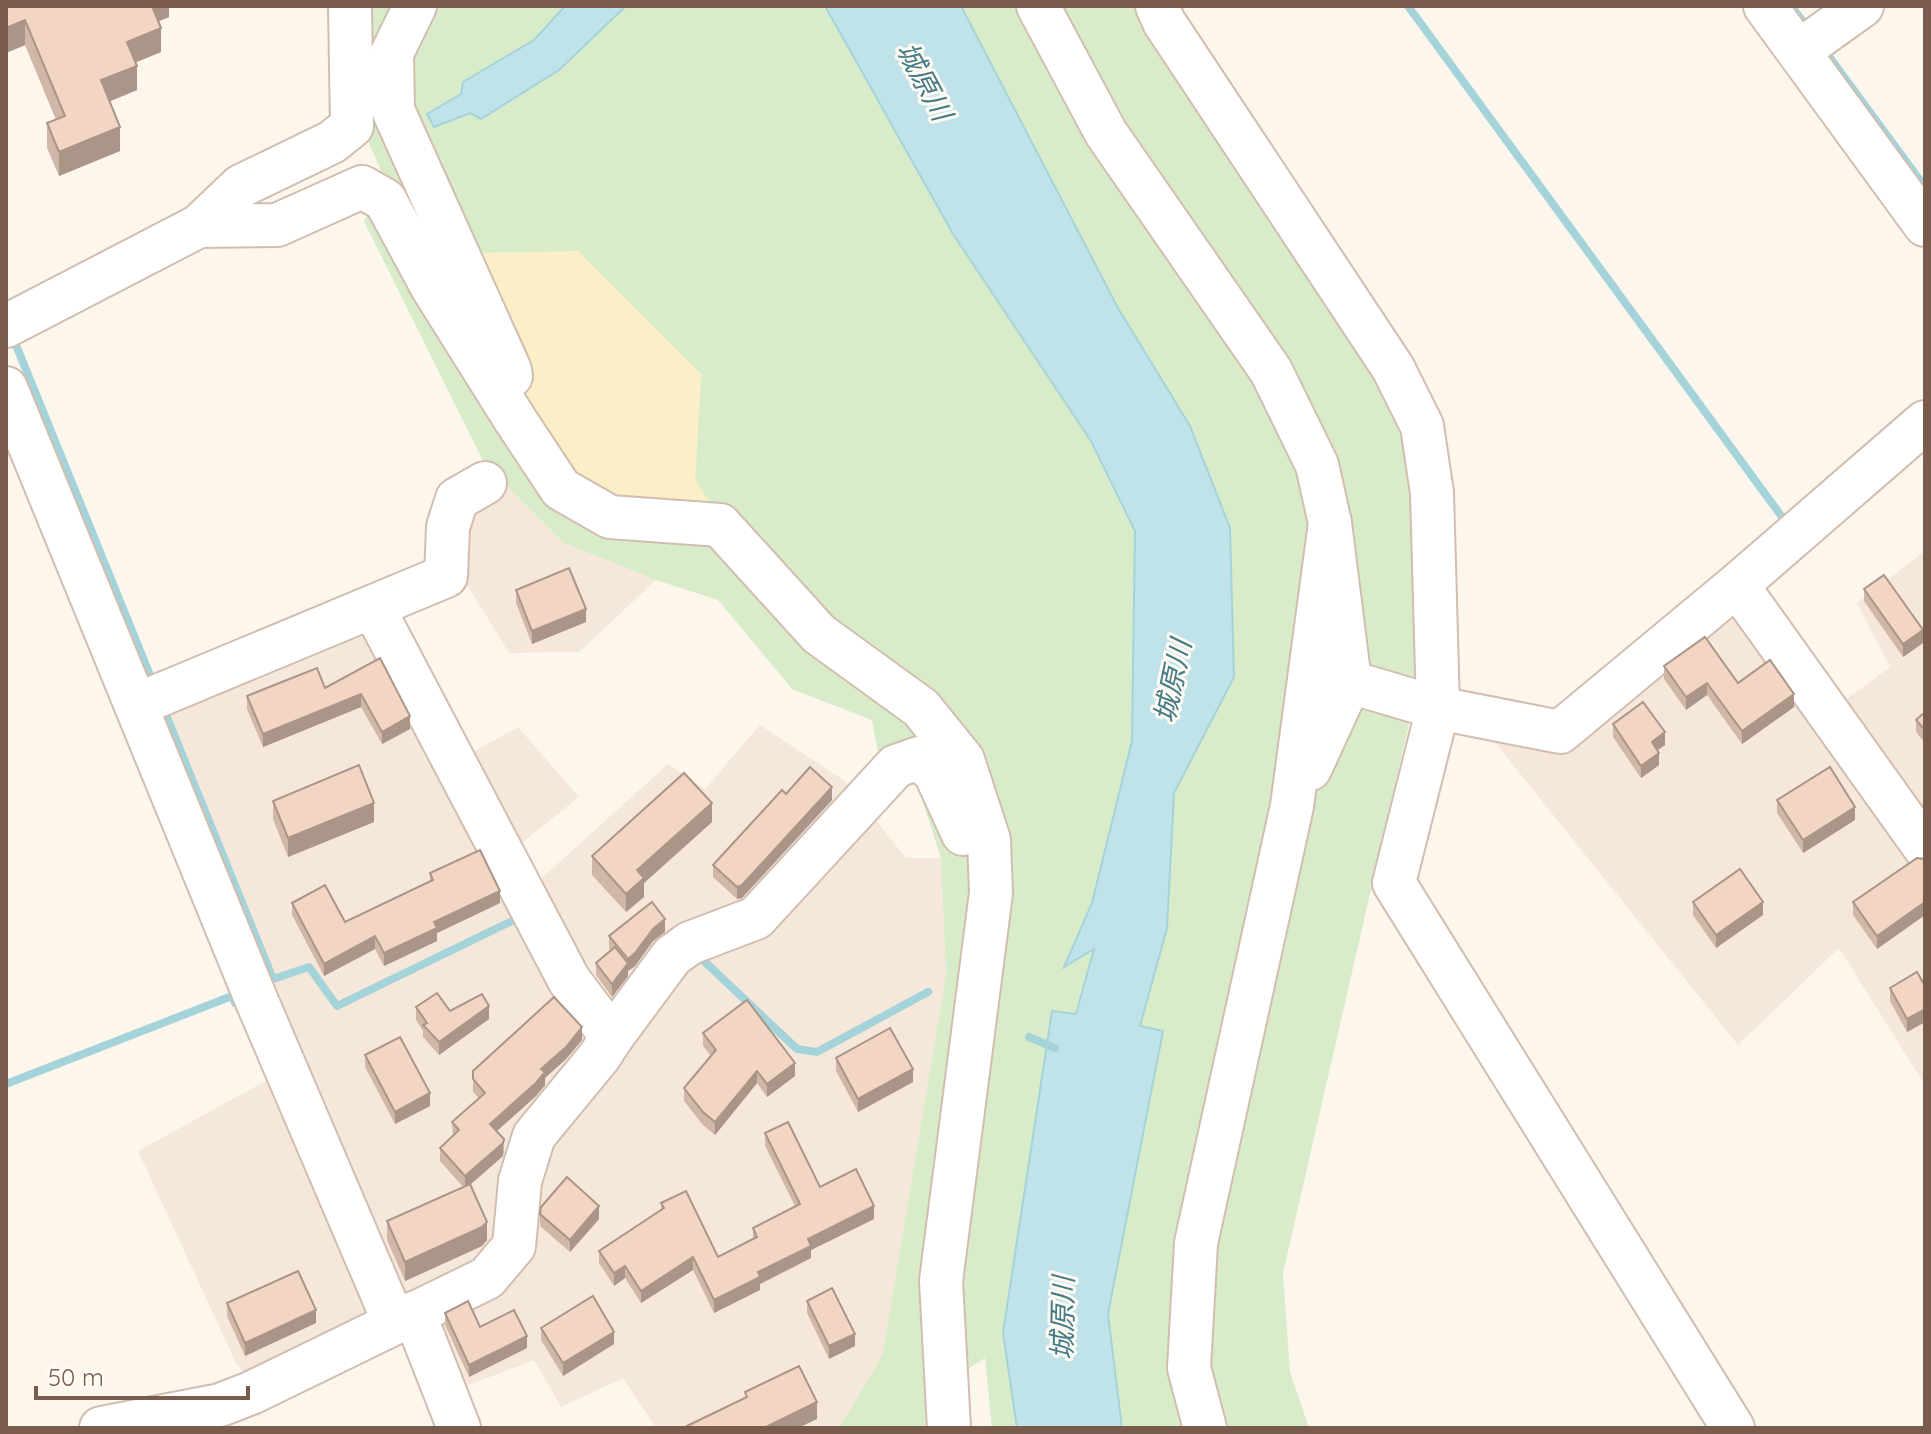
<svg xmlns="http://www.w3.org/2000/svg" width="1931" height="1434" font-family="Quicksand,'Noto Sans JP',sans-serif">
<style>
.residential{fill:#f5e8da}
.green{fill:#d8ecc9;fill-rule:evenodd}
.sand{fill:#fcefc7}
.water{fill:#bfe3e8;stroke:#a5d3da;stroke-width:2}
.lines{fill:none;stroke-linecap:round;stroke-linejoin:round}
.stream{stroke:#a5d3da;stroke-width:8}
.minor-casing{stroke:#d1beb0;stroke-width:46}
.minor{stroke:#fff;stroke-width:42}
.wall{fill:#d1b7a8}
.shaded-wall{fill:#aa9588}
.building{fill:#f3d5c3;stroke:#aa9588;stroke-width:2}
.labels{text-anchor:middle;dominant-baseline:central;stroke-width:6;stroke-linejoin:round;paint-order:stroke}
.water-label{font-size:28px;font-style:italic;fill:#437c86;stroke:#fffaf3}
</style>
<rect width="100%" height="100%" fill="#fdf6ec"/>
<!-- residential -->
<g class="residential">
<polygon points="484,463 564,543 656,580 579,652 509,653 468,586 390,616 466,756 518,727 579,797 513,850 534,885 668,764 705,789 760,725 845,781 906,858 941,858 946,977 882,1356 839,1428 656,1428 623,1378 561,1407 534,1360 429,1400 405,1336 266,1398 236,1363 138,1151 273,1077 150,687 434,573"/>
<polygon points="1925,551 1925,1085 1839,948 1738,1045 1489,735 1561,717 1734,569 1833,709 1890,667 1857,603"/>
</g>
<!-- green -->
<g class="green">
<path d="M333 6H565L534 40 463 82 461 94 428 114 434 127 470 113 481 119 559 70 626 6H825L953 234 1091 441 1135 531 1132 741 1092 903 1064 965 1094 948 1076 1015 1052 1011 1003 1333 1017 1428H992L985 1358 934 1391 933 1428H839L882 1356 946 977 941 858 914 775 879 758 872 720 792 689 718 600 656 580 564 543 484 463 364 221 386 182 360 123ZM524 366 701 373 695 481 716 511Z"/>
<polygon points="961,6 1143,6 1368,358 1408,452 1422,687 1409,724 1283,1273 1290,1372 1309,1428 1122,1428 1108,1314 1163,1031 1140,1026 1167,928 1174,793 1234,677 1190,426 1118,308"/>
</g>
<!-- sand -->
<polygon class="sand" points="578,251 701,374 695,480 716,512 607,505 574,486 529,418 524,366 478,253"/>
<!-- water -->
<g class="water">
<polygon points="565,6 626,6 559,70 481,119 470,113 434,127 427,114 461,94 463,82 534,40"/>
<polygon points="825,6 961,6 1118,308 1190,426 1230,528 1234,677 1174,793 1167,928 1140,1026 1163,1031 1108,1314 1122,1428 1017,1428 1003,1333 1052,1011 1076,1014 1094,949 1064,967 1092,903 1132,741 1135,531 1091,441 953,234"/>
</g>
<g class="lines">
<!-- stream -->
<g class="stream">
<polyline points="1408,6 1782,517"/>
<polyline points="1791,6 1805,24"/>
<polyline points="1825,51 1925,187"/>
<polyline points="16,345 154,685"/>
<polyline points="162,705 273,979 309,967 337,1006 516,919 519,923"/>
<polyline points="704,961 797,1049 817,1052 928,992"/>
<polyline points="1029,1037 1055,1048"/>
<polyline points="6,1084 232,996 235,1003"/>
</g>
<!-- minor casing -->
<g class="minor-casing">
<g id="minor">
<polyline points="415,6 392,53 393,110 510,370 511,376"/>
<polyline points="1038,6 1106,133 1271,371 1317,465 1330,523 1350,682 1310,769"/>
<polyline points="1157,6 1164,22 1393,368 1422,426 1432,493 1438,708 1394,883 1733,1428"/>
<polyline points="1765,6 1925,225"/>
<polyline points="1799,51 1862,6"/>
<polyline points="199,226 277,225 362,187 385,200 432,287 516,421 561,489 610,517 720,525 819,634 921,708 963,760 989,840 991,893 941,1281 949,1428"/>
<polyline points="6,326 199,226 241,186 332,142 352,126 350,6"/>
<polyline points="6,388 256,999 394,1322"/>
<polyline points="1737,585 1925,848"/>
<polyline points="373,607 569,980 612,1037"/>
<polyline points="1350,682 1438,708 1560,732 1737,585 1925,422"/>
<polyline points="136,705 446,576 448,527 457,499 485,483"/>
<polyline points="414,1313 459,1428"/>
<polyline points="101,1428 220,1405 251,1393 487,1278 514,1246 520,1181 534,1136 599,1057 612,1037 672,956 690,943 756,918 896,766 919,758 935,773 963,834"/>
<polyline points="1205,1428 1189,1368 1196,1243 1292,806 1330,523"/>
</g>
</g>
<!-- minor -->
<use href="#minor" class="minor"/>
</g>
<!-- wall -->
<g class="wall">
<polygon points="6,6 169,6 169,17 158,21 161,52 136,62 137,90 110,101 120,151 59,176 47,148 47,123 56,120 25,45 6,53"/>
<polygon points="1864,589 1923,643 1903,657 1864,601"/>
<polygon points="516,590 586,622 532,644 516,603"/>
<polygon points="380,658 410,729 382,744 361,707 263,747 247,709 247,696 325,688"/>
<polygon points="1664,666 1738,683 1794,707 1742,744 1707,695 1686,710 1664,679"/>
<polygon points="1925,712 1925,743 1916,732 1916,720"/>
<polygon points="1613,724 1665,745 1658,750 1659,765 1641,778 1613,737"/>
<polygon points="786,794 832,800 742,898 737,899 713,877 713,865"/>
<polygon points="1777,800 1855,820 1803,853 1777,813"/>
<polygon points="273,801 374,822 288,857 273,819"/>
<polygon points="712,822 644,883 644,897 626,912 592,875 592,856"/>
<polygon points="1925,859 1925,915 1877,949 1853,915 1853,902"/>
<polygon points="430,873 500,903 437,933 437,941 384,966 375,949 324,976 292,915 292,903 345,922 430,881"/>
<polygon points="1693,902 1763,915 1716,948 1693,915"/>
<polygon points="665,932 653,941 635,966 628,971 628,976 612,997 596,975 596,963 611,950 609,949 609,936"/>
<polygon points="1925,986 1925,1022 1907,1032 1890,1001 1890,988"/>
<polygon points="416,1007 450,1011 489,1019 439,1055 423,1037 423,1031 416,1020"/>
<polygon points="703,1033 795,1076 767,1097 757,1083 715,1135 703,1125 684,1101 684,1088 711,1056 703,1046"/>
<polygon points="582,1040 566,1059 545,1078 545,1085 536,1096 497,1131 504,1152 503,1156 470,1185 487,1240 482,1246 405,1281 387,1240 387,1221 463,1187 440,1161 440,1148 453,1135 452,1122 479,1098 473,1092 473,1071"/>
<polygon points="365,1055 430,1106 395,1124 365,1067"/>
<polygon points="836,1058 913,1082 858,1112 836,1071"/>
<polygon points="765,1133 820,1187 874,1219 811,1250 811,1258 760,1284 760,1290 714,1313 693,1270 641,1303 625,1278 614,1286 599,1263 599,1251 661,1210 661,1203 718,1257 753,1240 753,1228 795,1206 765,1146"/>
<polygon points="540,1214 599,1219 570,1252 540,1226"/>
<polygon points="807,1301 855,1346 829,1359 807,1313"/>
<polygon points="227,1303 316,1323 245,1356 227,1316"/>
<polygon points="445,1313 480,1327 527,1348 469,1377 445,1325"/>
<polygon points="541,1328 614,1344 563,1376 541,1340"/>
</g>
<!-- shaded-wall -->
<g class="shaded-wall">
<polygon points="150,6 169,6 169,17 150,25"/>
<polygon points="25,20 25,45 6,53 6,28"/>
<polygon points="161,28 161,52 127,66 127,42"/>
<polygon points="137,66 137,90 101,105 101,80"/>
<polygon points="120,127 120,151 59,176 59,152"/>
<polygon points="586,609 586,622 532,644 532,631"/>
<polygon points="1923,630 1923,643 1903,657 1903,644"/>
<polygon points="1707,683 1707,695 1686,710 1686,697"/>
<polygon points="361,694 361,707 263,747 263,734"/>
<polygon points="1794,694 1794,707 1742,744 1742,731"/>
<polygon points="410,716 410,729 382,744 382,732"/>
<polygon points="1665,732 1665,745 1652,754 1652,742"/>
<polygon points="1659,753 1659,765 1641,778 1641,766"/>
<polygon points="832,787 832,800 742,898 737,899 737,887"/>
<polygon points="374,803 374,822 288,857 288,838"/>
<polygon points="712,803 712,822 644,883 644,897 626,912 626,894 637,870"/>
<polygon points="1855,807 1855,820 1803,853 1803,840"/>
<polygon points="500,891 500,903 437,933 437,941 384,966 384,953 434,922"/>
<polygon points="1763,902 1763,915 1716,948 1716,935"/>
<polygon points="1925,902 1925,915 1877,949 1877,936"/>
<polygon points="665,919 665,932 653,941 635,966 628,971 628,959 653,929"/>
<polygon points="375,936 375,949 324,976 324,964"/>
<polygon points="628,963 628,976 612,997 612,984"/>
<polygon points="489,1006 489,1019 439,1055 439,1042"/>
<polygon points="1925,1009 1925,1022 1907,1032 1907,1019"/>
<polygon points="582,1027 582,1040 566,1059 545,1078 545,1085 536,1096 490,1137 490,1124"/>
<polygon points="795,1063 795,1076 767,1097 767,1084"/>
<polygon points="913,1069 913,1082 858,1112 858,1099"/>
<polygon points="757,1071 757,1083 715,1135 715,1122"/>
<polygon points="430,1093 430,1106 395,1124 395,1112"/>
<polygon points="504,1139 503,1156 465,1189 465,1176"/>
<polygon points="599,1206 599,1219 570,1252 570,1240"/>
<polygon points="874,1206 874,1219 811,1250 811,1258 760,1284 760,1290 714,1313 714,1300 808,1239"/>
<polygon points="487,1222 487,1240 482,1246 405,1281 405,1262"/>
<polygon points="693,1257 693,1270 641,1303 641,1291"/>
<polygon points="625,1266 625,1278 614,1286 614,1273"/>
<polygon points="316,1310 316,1323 245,1356 245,1343"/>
<polygon points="614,1332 614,1344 563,1376 563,1363"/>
<polygon points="855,1334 855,1346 829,1359 829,1346"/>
<polygon points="527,1336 527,1348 469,1377 469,1365"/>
<polygon points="817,1402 817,1419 798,1428 764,1428"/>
</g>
<!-- building -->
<g class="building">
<polygon points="6,6 152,6 161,28 127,42 137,66 101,80 120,127 59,152 47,123 65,116 25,20 6,28"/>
<polygon points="569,568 586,609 532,631 516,590"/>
<polygon points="1884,575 1923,630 1903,644 1864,589"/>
<polygon points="1705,637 1738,683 1770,660 1794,694 1742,731 1707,683 1686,697 1664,666"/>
<polygon points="380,658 410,716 382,732 361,694 263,734 247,696 317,668 325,688"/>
<polygon points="1643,702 1665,732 1652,742 1659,753 1641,766 1613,724"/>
<polygon points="1925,712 1925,730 1916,720"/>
<polygon points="359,765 374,803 288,838 273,801"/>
<polygon points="810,767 832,787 742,885 737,887 713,865 782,790 786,794"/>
<polygon points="1830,767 1855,807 1803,840 1777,800"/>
<polygon points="684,773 712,803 637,870 644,878 626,894 592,856"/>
<polygon points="480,850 500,891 434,922 437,928 384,953 375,936 324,964 292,903 325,885 345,922 433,880 430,873"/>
<polygon points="1917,858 1925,859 1925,902 1877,936 1853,902"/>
<polygon points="1740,869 1763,902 1716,935 1693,902"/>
<polygon points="652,902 665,919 653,929 635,953 628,959 609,936"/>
<polygon points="615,947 628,963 612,984 596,963"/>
<polygon points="1917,972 1925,986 1925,1009 1907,1019 1890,988"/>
<polygon points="437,993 450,1011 482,994 489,1006 439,1042 423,1025 427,1023 416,1007"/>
<polygon points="554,997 582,1027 566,1047 541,1069 545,1072 536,1083 490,1124 504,1139 503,1143 465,1176 440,1148 459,1130 452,1122 485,1093 473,1079 473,1071"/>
<polygon points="747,1000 795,1063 767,1084 757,1071 715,1122 703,1112 684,1088 716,1050 703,1033"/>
<polygon points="890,1028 913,1069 858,1099 836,1058"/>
<polygon points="400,1037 430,1093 395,1112 365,1055"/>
<polygon points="788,1122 820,1187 856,1169 874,1206 808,1239 811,1246 758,1272 760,1277 714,1300 693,1257 641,1291 625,1266 614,1273 599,1251 664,1208 661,1203 686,1191 718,1257 757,1237 753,1228 800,1204 765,1133"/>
<polygon points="567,1177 599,1206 570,1240 540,1214 541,1207"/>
<polygon points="470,1184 487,1222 482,1227 405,1262 387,1221"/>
<polygon points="298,1271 316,1310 245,1343 227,1303"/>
<polygon points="832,1288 855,1334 829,1346 807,1301"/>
<polygon points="593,1296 614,1332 563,1363 541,1328"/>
<polygon points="468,1301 480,1327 514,1310 527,1336 469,1365 445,1313"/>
<polygon points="799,1366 817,1402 764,1428 687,1428 687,1426 747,1397 745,1392"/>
</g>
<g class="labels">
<!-- water labels -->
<g class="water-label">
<text transform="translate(925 81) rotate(62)">城原川</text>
<text transform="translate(1172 681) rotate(-78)">城原川</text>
<text transform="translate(1062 1318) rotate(-89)">城原川</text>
</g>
</g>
<!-- border -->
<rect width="1931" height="1434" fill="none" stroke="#7a5c4d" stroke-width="16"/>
<!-- scale -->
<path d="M36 1386v12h212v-12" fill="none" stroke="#7a5c4d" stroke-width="4"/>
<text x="48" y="1386" font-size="24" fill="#7a5c4d" stroke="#fffaf3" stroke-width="6" paint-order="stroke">50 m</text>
</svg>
